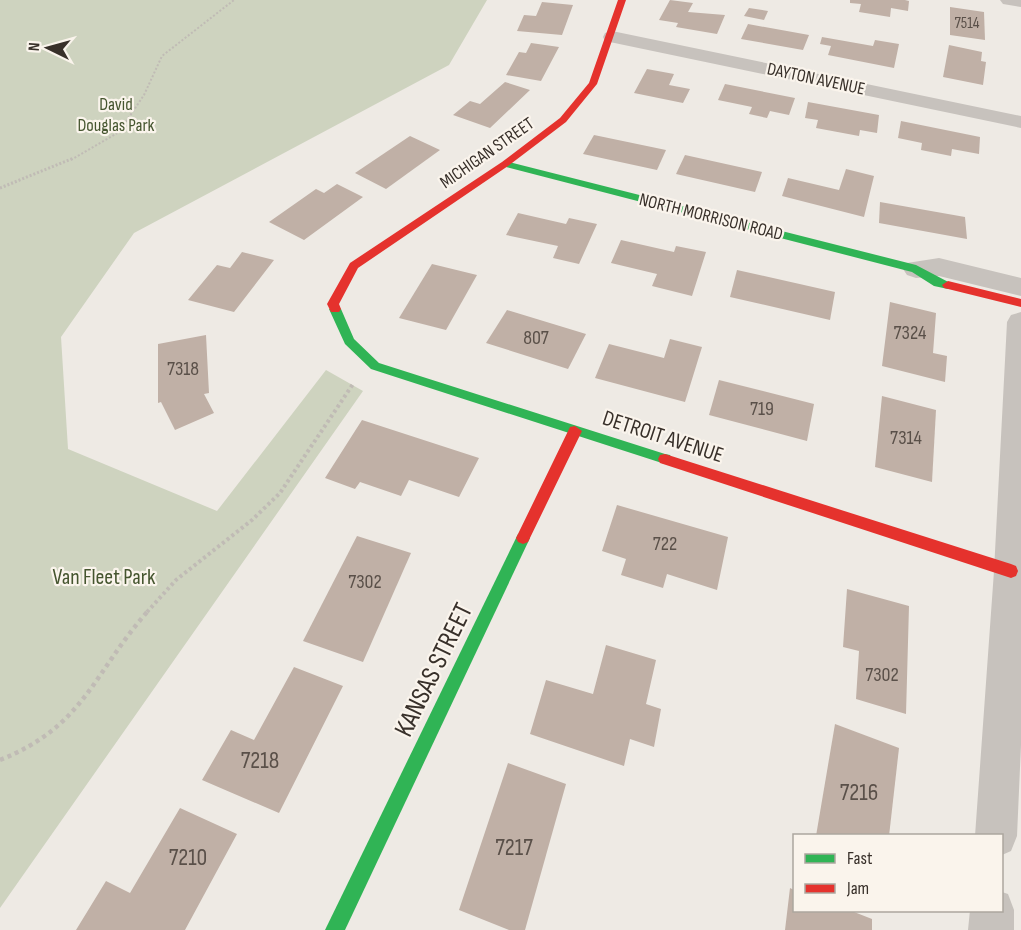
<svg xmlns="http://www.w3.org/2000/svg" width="1021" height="930" font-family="'Sofia Sans Condensed',sans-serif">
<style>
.green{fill:#ced3bf}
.building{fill:#c0b0a6}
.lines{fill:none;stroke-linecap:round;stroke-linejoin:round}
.path-far3{stroke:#c0bbb5;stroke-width:2;stroke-dasharray:2 2;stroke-linecap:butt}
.path-far2{stroke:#c0bbb5;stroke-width:3;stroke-dasharray:2 2;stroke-linecap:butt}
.path-far1{stroke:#c0bbb5;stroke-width:4;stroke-dasharray:3 3;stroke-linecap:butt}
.path{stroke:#c0bbb5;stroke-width:4.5;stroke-dasharray:4 4;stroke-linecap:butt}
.street{fill:#c7c2bd;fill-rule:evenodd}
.fast{fill:#30b455;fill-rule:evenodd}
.jam{fill:#e5322d;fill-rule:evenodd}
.labels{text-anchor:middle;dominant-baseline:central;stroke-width:4.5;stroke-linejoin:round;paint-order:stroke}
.far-number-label{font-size:16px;fill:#5a5049}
.far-street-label{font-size:18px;fill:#38302a;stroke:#faf4ec}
.far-park-label{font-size:18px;fill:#45552f;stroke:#faf4ec}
.number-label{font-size:20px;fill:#5a5049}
.street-label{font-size:22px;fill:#38302a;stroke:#faf4ec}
.park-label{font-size:22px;fill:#45552f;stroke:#faf4ec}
.near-number-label{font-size:24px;fill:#5a5049}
.near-street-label{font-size:27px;fill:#38302a;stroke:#faf4ec}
</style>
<rect width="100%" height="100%" fill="#eeeae4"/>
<!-- green -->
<polygon class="green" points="0,0 487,0 449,65 134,233 61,337 68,449 217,511 326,370 363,391 0,908"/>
<!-- building -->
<g class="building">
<polygon points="670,0 693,3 688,12 725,15 717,34 676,27 678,23 659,20"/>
<polygon points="850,0 905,0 909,1 908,11 891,8 890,17 859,12 861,4 850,3"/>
<polygon points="542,2 573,5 562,35 517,31 524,15 536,16"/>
<polygon points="950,7 984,12 985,40 950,35"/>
<polygon points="749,8 768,11 764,20 744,16"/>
<polygon points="748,24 809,35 803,50 741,39"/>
<polygon points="822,37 873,46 875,40 899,44 894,68 828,55 831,46 820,44"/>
<polygon points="531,43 559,47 541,81 506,75 519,52 526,53"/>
<polygon points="949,45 982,52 981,61 986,62 983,85 943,77"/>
<polygon points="647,69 674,74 669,85 690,89 683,103 634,93"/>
<polygon points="505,82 530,90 490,128 453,115 470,101 480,104"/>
<polygon points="725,84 795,98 789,115 770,111 767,118 749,114 752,107 718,100"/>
<polygon points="808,102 879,115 877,133 860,130 859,136 816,128 818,120 805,118"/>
<polygon points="901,121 980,137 979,154 952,149 951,156 921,150 922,143 898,138"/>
<polygon points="594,135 666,150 657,170 583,154"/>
<polygon points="410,136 440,150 386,189 355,173"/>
<polygon points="685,155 762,172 755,192 676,174"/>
<polygon points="846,169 874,176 864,217 782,196 788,178 839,190"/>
<polygon points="337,184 363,197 304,240 269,222 316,189 324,193"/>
<polygon points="880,202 965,217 967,239 879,223"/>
<polygon points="518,213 566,224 569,218 597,224 579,264 553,258 558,246 506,235"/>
<polygon points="621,240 674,252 676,246 706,252 692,296 652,286 657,274 611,263"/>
<polygon points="242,252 274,260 234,312 188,300 217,265 230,268"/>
<polygon points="432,264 477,275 446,330 399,318"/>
<polygon points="737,270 835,292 830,320 730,297"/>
<polygon points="890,302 936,313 933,353 947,356 945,382 882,366"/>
<polygon points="507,310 586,334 568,369 486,343"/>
<polygon points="206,335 209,393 204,394 214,413 175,430 161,402 158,403 158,344"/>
<polygon points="670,339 702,347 685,402 595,378 609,344 664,358"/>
<polygon points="719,380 814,404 807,441 709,415"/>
<polygon points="882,396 936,410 932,482 875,467"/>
<polygon points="362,420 479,458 459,497 409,480 401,496 360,482 355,489 325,478"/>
<polygon points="617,505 728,537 717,590 667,574 663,588 621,575 626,559 602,551"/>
<polygon points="357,536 411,553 363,662 303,641"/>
<polygon points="847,589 909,606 906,714 856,699 859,651 843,647"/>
<polygon points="606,645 656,660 646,704 661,709 654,747 630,739 624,766 530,734 546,680 593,694"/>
<polygon points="294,667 343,686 279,813 202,780 231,730 254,740"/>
<polygon points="835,724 899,748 889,836 816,836"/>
<polygon points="508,763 566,784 525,930 509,930 459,910"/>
<polygon points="180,808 237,834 185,930 76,930 106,881 130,893"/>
<polygon points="790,888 794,890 794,910 849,910 872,919 872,930 785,930"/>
</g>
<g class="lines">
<!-- path-far3 -->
<polyline class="path-far3" points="71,160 119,132 144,95 162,56 234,0"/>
<!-- path-far2 -->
<polyline class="path-far2" points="0,188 74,158"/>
<!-- path-far1 -->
<polyline class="path-far1" points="147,612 176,580 252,520 280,493 353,384"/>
<!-- path -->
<path class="path" d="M0 760C85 726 93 673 148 611"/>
<!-- street -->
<g class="street">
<polygon points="1000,0 1021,0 1021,7 1003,4"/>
<polygon points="612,31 1021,116 1021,128 605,41 603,37 605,33"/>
<polygon points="939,258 1021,278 1021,296 939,276 916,278 907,275 903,269 907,263"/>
<polygon points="1021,312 1021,745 1017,836 1011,851 1002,855 1002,836 975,836 994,571 1007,322 1011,315"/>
<polygon points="1002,892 1008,894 1014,910 1014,930 968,930 970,910 1002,910"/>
</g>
<!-- fast -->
<g class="fast">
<polygon points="505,161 916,265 954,285 948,289 934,286 912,272 502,166 500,164"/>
<polygon points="335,305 341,309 354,339 379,363 665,454 670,455 672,459 670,463 665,464 371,369 345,344 329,309"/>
<polygon points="523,532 528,534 530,538 345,930 325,930 518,534"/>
</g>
<!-- jam -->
<g class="jam">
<polygon points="618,0 626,0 597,84 566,122 508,166 358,268 339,304 341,309 339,312 331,312 327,304 350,263 502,162 560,118 589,83"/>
<polygon points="948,281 1021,299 1021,307 944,288 942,285"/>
<polygon points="575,426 582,431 528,542 523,544 518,542 516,538 518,534 570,427"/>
<polygon points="665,454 1011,564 1016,566 1018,571 1016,576 1011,578 660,463 658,459 660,455"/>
</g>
</g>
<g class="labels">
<!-- far-number labels -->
<g class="far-number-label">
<text x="967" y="23">7514</text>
</g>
<!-- far-street labels -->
<g class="far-street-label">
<text transform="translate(816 79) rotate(12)">DAYTON AVENUE</text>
<text transform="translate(487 153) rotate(-35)">MICHIGAN STREET</text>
<text transform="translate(711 217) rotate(14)">NORTH MORRISON ROAD</text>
</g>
<!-- far-park labels -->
<g class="far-park-label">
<text x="116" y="104">David<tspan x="116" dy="21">Douglas Park</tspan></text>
</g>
<!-- number labels -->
<g class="number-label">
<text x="910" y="333">7324</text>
<text x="536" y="338">807</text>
<text x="183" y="369">7318</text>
<text x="762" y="409">719</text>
<text x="906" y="438">7314</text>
<text x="665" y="544">722</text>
<text x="365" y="582">7302</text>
<text x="882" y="675">7302</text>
</g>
<!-- street labels -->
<g class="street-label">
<text transform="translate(663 437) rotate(18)">DETROIT AVENUE</text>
</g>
<!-- park labels -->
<g class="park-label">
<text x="104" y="577">Van Fleet Park</text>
</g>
<!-- near-number labels -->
<g class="near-number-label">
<text x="260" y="760">7218</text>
<text x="859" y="792">7216</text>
<text x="514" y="847">7217</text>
<text x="188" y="857">7210</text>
</g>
<!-- near-street labels -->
<g class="near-street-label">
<text transform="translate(434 670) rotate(-64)">KANSAS STREET</text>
</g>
</g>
<!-- legend -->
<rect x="793" y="834" width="210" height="78" fill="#faf4ec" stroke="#aca69e" stroke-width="1.5"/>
<rect x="805" y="854" width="30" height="9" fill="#30b455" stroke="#aca69e" stroke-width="1.5"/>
<text x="847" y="864" font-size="18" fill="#38302a">Fast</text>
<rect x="805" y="884" width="30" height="9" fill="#e5322d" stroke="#aca69e" stroke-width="1.5"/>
<text x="847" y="894" font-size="18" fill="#38302a">Jam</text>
<!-- north arrow -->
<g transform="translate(48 48) rotate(275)" stroke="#faf4ec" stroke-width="4.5" paint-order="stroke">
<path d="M0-4.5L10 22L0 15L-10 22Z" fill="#38302a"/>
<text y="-9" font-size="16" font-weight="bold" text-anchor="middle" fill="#38302a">N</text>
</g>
</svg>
